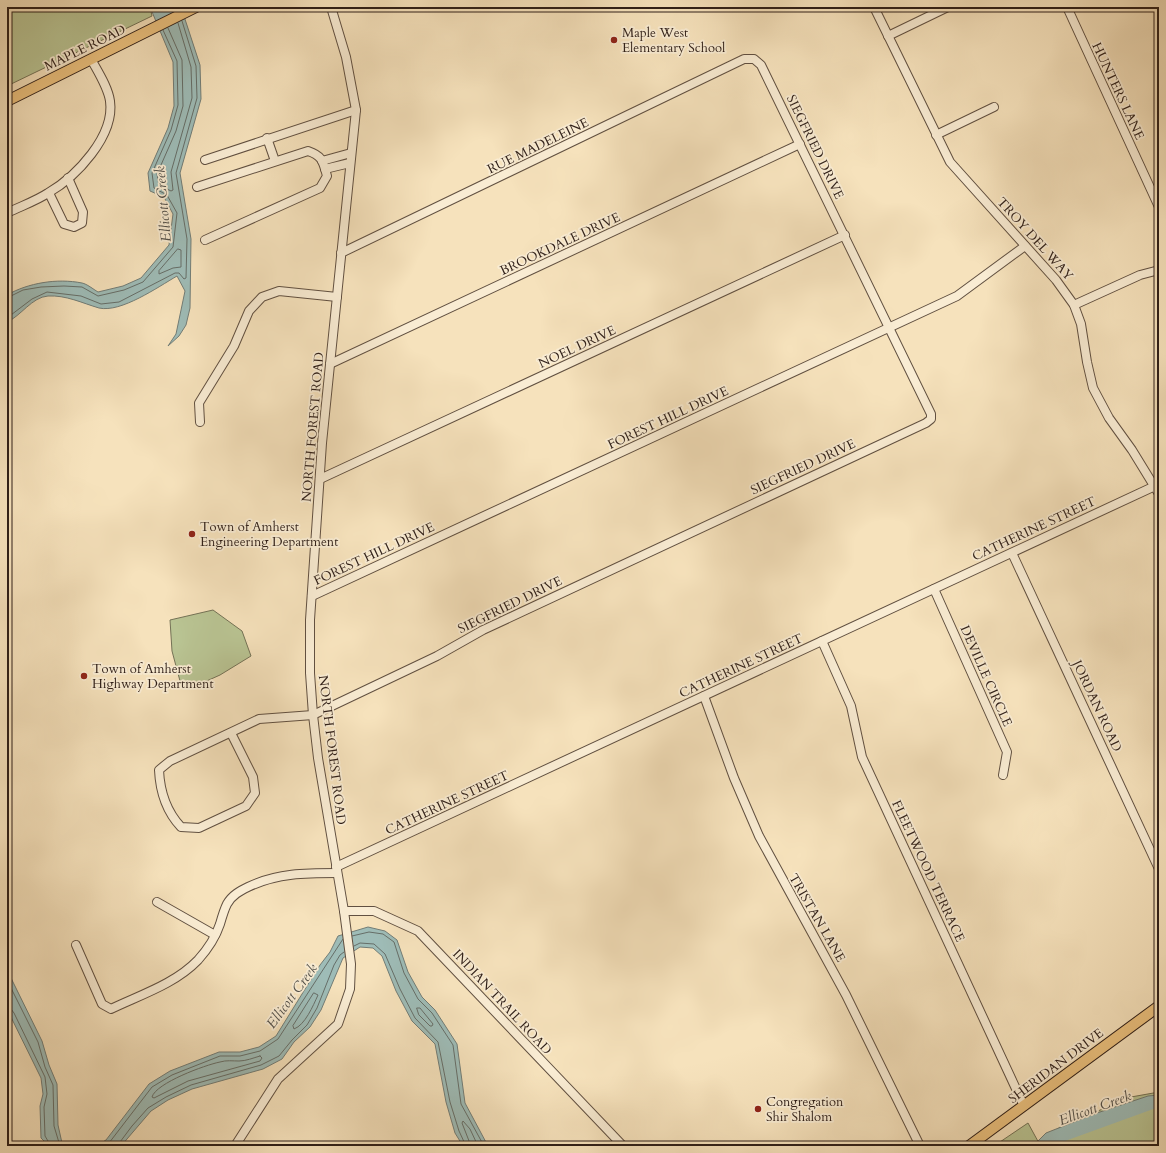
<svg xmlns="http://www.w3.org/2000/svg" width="1166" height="1153" font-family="Cardo,serif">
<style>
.green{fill:#b9c493;stroke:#747256}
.water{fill:#9ebcb7;stroke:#727d77}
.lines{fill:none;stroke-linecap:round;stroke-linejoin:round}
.shore{stroke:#666e68;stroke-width:1}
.river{stroke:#9ebcb7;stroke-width:11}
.minor-casing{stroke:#615041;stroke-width:10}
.major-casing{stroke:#2f1f18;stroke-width:12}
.minor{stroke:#f9ecd3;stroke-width:8}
.major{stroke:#ebc17e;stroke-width:10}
.poi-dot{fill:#8f2418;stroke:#f9ecd3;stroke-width:1.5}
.labels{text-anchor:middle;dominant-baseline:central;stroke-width:3.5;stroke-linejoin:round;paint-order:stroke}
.poi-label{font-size:13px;fill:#2f1f18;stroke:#f9ecd3;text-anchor:start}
.street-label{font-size:13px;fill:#2f1f18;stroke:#f9ecd3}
.water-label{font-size:14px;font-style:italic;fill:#504e48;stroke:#f9ecd3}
</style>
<rect width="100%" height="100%" fill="#f6e2bc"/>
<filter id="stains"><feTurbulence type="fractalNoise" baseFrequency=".005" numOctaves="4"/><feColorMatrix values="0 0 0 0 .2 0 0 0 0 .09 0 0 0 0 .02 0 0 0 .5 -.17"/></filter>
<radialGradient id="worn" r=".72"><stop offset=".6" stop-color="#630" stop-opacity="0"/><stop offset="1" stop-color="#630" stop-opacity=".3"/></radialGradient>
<!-- green -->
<g class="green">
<polygon points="7,7 150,7 152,16 7,86"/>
<polygon points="213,610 242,631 251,656 220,675 191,688 180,681 172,651 170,620"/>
<polygon points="1159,1092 1159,1146 994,1146 1028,1123 1040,1145 1060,1127 1131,1097"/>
</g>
<!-- water -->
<g class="water">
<path d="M150 7H181L200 65 201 99 180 173 191 239 190 308 186 325 179 336 168 346 176 334 185 291 177 276C158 287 121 313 99 308 82 303 66 295 48 296 32 297 21 316 7 322V295C28 283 57 278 82 283 87 284 93 289 98 292L123 286 141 278 169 245 173 214 164 197 150 191 148 173 168 128 174 106 173 62Z"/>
<polygon points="368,927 385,931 397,940 408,972 422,997 435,1010 457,1044 465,1103 488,1146 463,1146 455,1133 446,1102 435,1044 412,1021 396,991 382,956 373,948 360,947 343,958 321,1010 310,1027 294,1042 282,1059 263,1069 192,1089 168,1100 151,1111 121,1146 96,1146 106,1140 149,1084 170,1071 219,1052 240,1052 259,1047 276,1036 320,965 330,952 338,936"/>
<polygon points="7,974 11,978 42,1041 49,1065 57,1084 58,1125 62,1143 72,1146 49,1146 41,1138 40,1106 43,1094 41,1078 7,1009"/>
<polygon points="1159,1095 1159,1104 1098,1121 1051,1138 1044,1146 1033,1146 1046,1133 1094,1114 1148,1096"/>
</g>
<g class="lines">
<!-- shore -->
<g class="shore">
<polyline points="168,28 182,60 183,106 176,131 157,174 159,185 171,191 173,190 171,172 192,98 191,67 178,23"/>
<polygon points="178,249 181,250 181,267 173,268 159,274 159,271"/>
<polyline points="7,298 23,290 41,287 64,286 82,287 98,296 124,290 143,282 173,247 177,213 167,195 154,188 152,173 171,130 178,105 177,61 163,30"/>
<polyline points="7,318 32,299 47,292 81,296 101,304 119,302 175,273 179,273 184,279 186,278 187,239 176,173 197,98 196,66 182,21"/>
<polyline points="352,936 369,932 383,934 394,942 404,973 418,999 432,1013 453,1045 461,1104 484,1146"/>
<polyline points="354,946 360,943 374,944 385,954 400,989 415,1018 438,1042 450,1102 459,1131 466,1146"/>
<polyline points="7,980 38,1042 45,1067 53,1085 54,1126 60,1146"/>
<path d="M314 993 318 995C313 1006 305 1025 294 1029L293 1026Z"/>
<polyline points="7,1008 11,1009 14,1013 45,1077 47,1094 44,1107 45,1136 51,1146"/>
<polygon points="417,1008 420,1008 433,1024 432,1026 430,1026 419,1015"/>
<path d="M260 1056 262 1058 260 1061 188 1081 154 1098 152 1097C156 1083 205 1065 220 1062 226 1060 233 1061 239 1061 246 1061 253 1058 260 1056Z"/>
<polyline points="104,1146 109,1143 152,1087 172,1075 220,1056 240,1056 260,1051 278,1039 343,939"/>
<polyline points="119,1146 120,1142 132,1126 148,1108 166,1097 191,1085 261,1065 279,1056 292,1040 307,1025 317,1008 334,965 340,955 344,952"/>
<polyline points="471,1146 462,1123 463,1121 470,1129 478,1146"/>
</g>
<!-- river -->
<polyline class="river" points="1043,1146 1046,1142 1159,1101"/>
<!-- minor casing -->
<g class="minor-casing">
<g id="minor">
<polyline points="874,7 950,162 1056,280 1074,305 1081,324 1087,362 1093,388 1109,418 1132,450 1159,494"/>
<polyline points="1067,7 1159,207"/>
<polyline points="888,36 948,7"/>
<polyline points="936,135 994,107"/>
<polyline points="267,138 275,161"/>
<polyline points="205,160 356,110"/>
<polyline points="322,161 351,153"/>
<polyline points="325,169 350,163"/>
<path d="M197 187 308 151C323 156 323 162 327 176L320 188 205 240"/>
<polyline points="49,193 64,224 74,227 82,223 83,212 68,178"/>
<path d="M7 213C21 206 36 201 48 193 76 177 115 136 110 101 108 87 98 72 91 59"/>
<polyline points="1074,305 1140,275 1159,270"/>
<polyline points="330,364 800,144"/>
<polyline points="200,422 199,403 234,346 249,311 262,297 279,291 337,297"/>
<polyline points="320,479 845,235"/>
<polyline points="1012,553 1159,869"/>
<polyline points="934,589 1007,752 1003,775"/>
<polyline points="312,596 957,296 1025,246"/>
<polyline points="822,641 851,706 862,757 1024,1106"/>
<polyline points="704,696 734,778 759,836 846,995 920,1146"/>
<path d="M231 733 253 777 255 793 246 806 199 828 181 827C166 811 160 792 159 770L170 761 259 719 313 715 437 656 483 630 926 423 931 419V414L761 65 754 59H744L341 253"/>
<polyline points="336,867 1155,486"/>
<polyline points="157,902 215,935"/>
<polyline points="344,911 374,911 418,931 623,1146"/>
<path d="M76 945 102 1004 111 1009C140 995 175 984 198 960 207 950 216 936 220 924 222 917 224 910 227 904 232 895 240 891 248 887 277 873 306 873 337 873"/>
<polyline points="235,1146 278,1079 338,1024 350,989 351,964 344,911 318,758 313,715 310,673 310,620 322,443 356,110 346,57 331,7"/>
</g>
</g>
<!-- major casing -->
<g class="major-casing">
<g id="major">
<polyline points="7,101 196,7"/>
<polyline points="969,1146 1159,1006"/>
</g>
</g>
<!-- minor -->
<use href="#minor" class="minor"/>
<!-- major -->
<use href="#major" class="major"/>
</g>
<!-- markers -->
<g class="poi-dot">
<circle cx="614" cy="40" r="4"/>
<circle cx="192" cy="534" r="4"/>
<circle cx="84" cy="676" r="4"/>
<circle cx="758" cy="1109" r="4"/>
</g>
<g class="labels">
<!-- poi labels -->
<g class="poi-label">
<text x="622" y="33">Maple West<tspan x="622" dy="15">Elementary School</tspan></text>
<text x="200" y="527">Town of Amherst<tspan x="200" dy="15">Engineering Department</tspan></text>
<text x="92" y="669">Town of Amherst<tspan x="92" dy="15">Highway Department</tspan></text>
<text x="766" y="1102">Congregation<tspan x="766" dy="15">Shir Shalom</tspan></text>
</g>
<!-- street labels -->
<g class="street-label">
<text transform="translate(85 48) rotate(-26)">MAPLE ROAD</text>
<text transform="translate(1118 91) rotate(65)">HUNTERS LANE</text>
<text transform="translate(538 146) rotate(-26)">RUE MADELEINE</text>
<text transform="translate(815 147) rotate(64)">SIEGFRIED DRIVE</text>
<text transform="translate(1035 239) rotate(48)">TROY DEL WAY</text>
<text transform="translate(560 244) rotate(-25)">BROOKDALE DRIVE</text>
<text transform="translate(577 347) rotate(-25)">NOEL DRIVE</text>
<text transform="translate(668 418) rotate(-25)">FOREST HILL DRIVE</text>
<text transform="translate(313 427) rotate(-85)">NORTH FOREST ROAD</text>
<text transform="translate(803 467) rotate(-25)">SIEGFRIED DRIVE</text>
<text transform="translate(1034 529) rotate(-25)">CATHERINE STREET</text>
<text transform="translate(374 554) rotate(-25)">FOREST HILL DRIVE</text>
<text transform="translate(510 605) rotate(-26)">SIEGFRIED DRIVE</text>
<text transform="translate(741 666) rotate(-25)">CATHERINE STREET</text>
<text transform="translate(986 676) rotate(66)">DEVILLE CIRCLE</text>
<text transform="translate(1097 706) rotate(65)">JORDAN ROAD</text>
<text transform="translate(332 750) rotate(83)">NORTH FOREST ROAD</text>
<text transform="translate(447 803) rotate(-25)">CATHERINE STREET</text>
<text transform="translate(928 871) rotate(65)">FLEETWOOD TERRACE</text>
<text transform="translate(817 918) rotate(60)">TRISTAN LANE</text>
<text transform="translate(502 1002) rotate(47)">INDIAN TRAIL ROAD</text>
<text transform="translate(1056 1066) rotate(-37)">SHERIDAN DRIVE</text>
</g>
<!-- water labels -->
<g class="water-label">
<text transform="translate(163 204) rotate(-95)">Ellicott Creek</text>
<text transform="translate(292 996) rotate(-54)">Ellicott Creek</text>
<text transform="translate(1095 1108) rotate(-20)">Ellicott Creek</text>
</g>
</g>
<!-- margin -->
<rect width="1166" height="1153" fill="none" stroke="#f6e2bc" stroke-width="24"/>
<rect x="8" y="8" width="1150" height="1137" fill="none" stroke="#2f1f18" stroke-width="2"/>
<rect x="12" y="12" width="1142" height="1129" fill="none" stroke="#2f1f18"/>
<rect width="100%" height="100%" filter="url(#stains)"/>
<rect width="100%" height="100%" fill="url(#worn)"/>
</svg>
